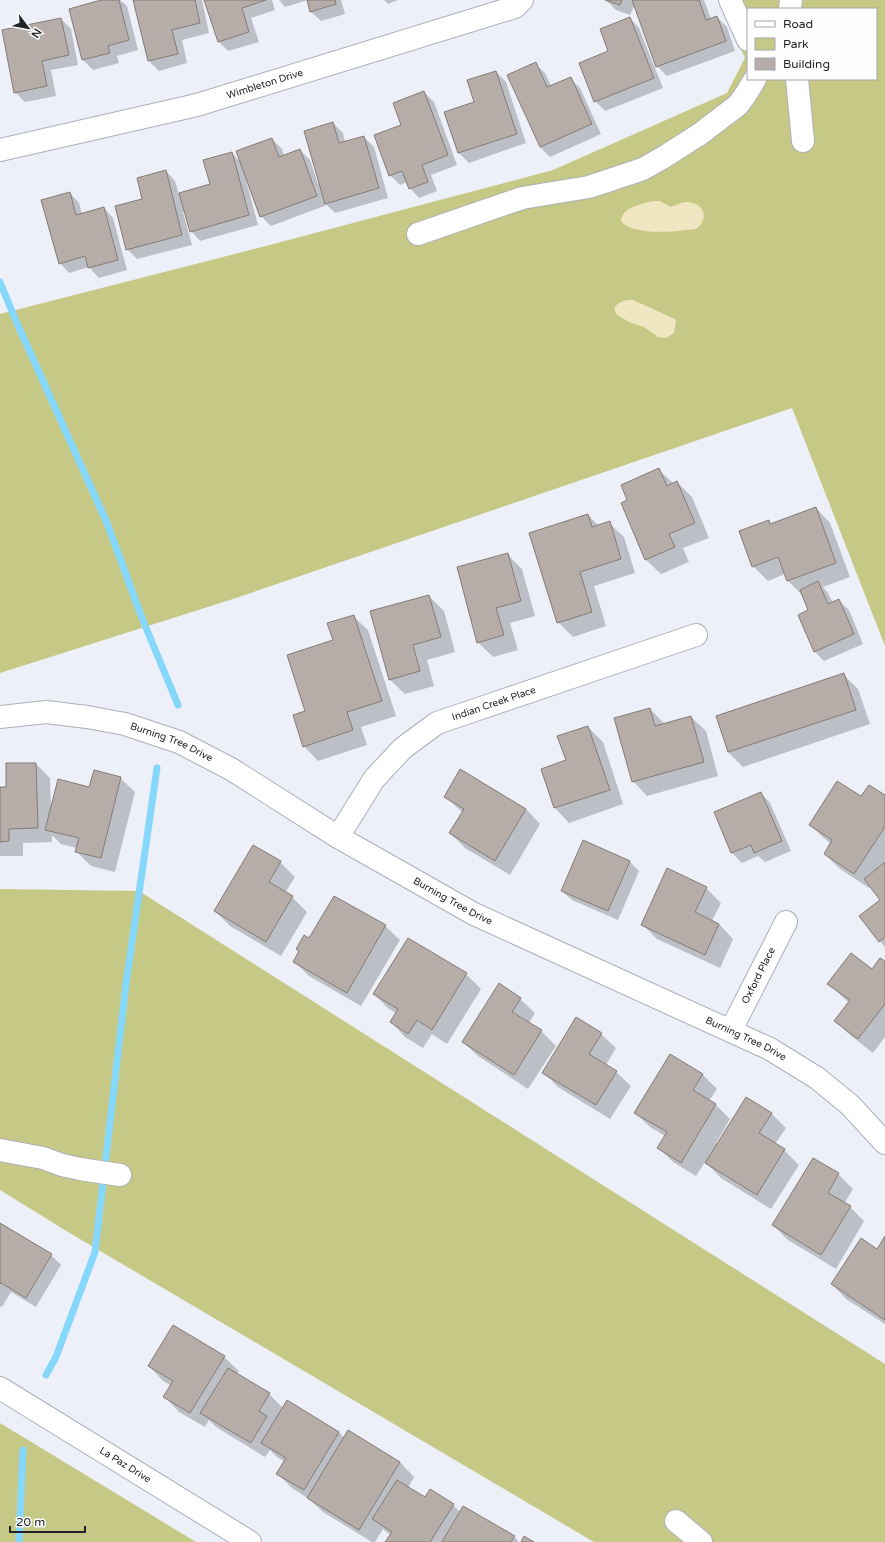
<svg xmlns="http://www.w3.org/2000/svg" width="885" height="1542" font-family="'Varela Round',sans-serif">
<style>
.green{fill:#c6c985;fill-rule:evenodd}
.sand{fill:#f0e6c1}
.shadow{fill:#0003}
.lines{fill:none;stroke-linecap:round;stroke-linejoin:round}
.stream{stroke:#86d7fc;stroke-width:7}
.building{fill:#b7ada8;stroke:#847b75}
.minor-casing{stroke:#adafb9;stroke-width:24}
.minor{stroke:#fff;stroke-width:22}
.labels{text-anchor:middle;dominant-baseline:central;stroke-width:3;stroke-linejoin:round;paint-order:stroke}
.street-label{font-size:10px;fill:#232427;stroke:#fcfdff}
</style>
<rect width="100%" height="100%" fill="#edeff9"/>
<!-- green -->
<g class="green">
<path d="M718 0H885V646L792 408 236 598 0 673V314L262 247 553 170 727 93 745 58ZM748 9H876V79H748Z"/>
<polygon points="0,889 139,891 885,1364 885,1542 594,1542 68,1232 0,1190"/>
<polygon points="0,1423 196,1542 0,1542"/>
</g>
<!-- sand -->
<g class="sand">
<path d="M653 201H660L671 207C676 205 682 202 687 202 704 203 710 218 696 229 678 231 634 237 621 221 622 207 642 204 653 201Z"/>
<path d="M633 300 675 319 676 322 674 333 666 338 658 337 644 327 631 323 617 315 614 309C618 301 625 300 633 300Z"/>
</g>
<!-- shadow -->
<g class="shadow">
<polygon points="105,0 120,0 127,6 138,50 117,56 119,63 93,70 83,60"/>
<polygon points="134,0 202,0 209,33 182,40 187,63 159,71 149,61"/>
<polygon points="205,0 272,0 275,10 251,18 259,42 228,51 219,42"/>
<polygon points="279,0 341,0 345,14 321,21 311,12 308,0 285,7"/>
<polygon points="384,0 398,0 388,4"/>
<polygon points="606,0 704,0 711,19 717,17 727,27 735,51 667,76 657,66 635,4 630,15 616,10"/>
<polygon points="630,18 639,28 663,88 605,111 595,101 610,51"/>
<polygon points="61,19 71,29 78,65 51,70 56,96 25,102 15,92"/>
<polygon points="535,64 545,73 551,86 570,78 580,88 601,134 550,157 540,147 508,76"/>
<polygon points="496,72 506,82 526,143 469,163 459,153 475,103"/>
<polygon points="424,92 434,102 457,165 431,175 437,191 419,198 410,188 407,182 400,185 390,175 402,125"/>
<polygon points="333,123 343,133 345,142 364,137 374,147 388,198 335,213 327,205 271,226 261,216 246,176 245,176 258,225 200,241 191,231 185,211 183,212 192,245 137,259 127,249 143,200 166,171 175,181 179,194 212,185 232,153 242,164 272,139 282,149 284,156 300,150 310,160 318,184 320,183"/>
<polygon points="70,193 79,203 82,214 104,208 113,218 127,270 99,278 89,267 69,273 60,263"/>
<polygon points="659,470 674,484 677,482 692,497 709,538 683,548 689,562 661,574 646,560 623,503 629,501"/>
<polygon points="816,508 830,523 850,577 823,587 828,593 833,603 839,601 849,610 863,644 824,661 814,651 810,611 802,595 788,581 785,574 768,581 753,566 769,522 772,524"/>
<polygon points="588,515 599,526 609,523 624,537 635,573 594,586 606,626 573,637 558,622"/>
<polygon points="507,554 522,569 535,616 510,623 518,650 493,657 478,642"/>
<polygon points="429,596 444,611 455,652 427,660 434,686 405,694 390,680 372,612"/>
<polygon points="353,616 368,630 396,716 361,727 367,745 318,761 304,746 306,712 334,640"/>
<polygon points="844,675 858,689 870,724 743,767 728,752 717,717"/>
<polygon points="650,709 665,724 691,717 706,731 718,776 647,796 633,781"/>
<polygon points="588,727 603,742 623,804 569,823 555,808 542,769 567,761"/>
<polygon points="36,764 50,778 51,809 90,788 120,778 135,792 115,872 91,866 76,851 77,848 61,844 52,835 52,842 23,843 23,856 0,856 0,788 7,788"/>
<polygon points="460,770 526,809 540,824 510,875 465,848 450,833 463,813 445,796"/>
<polygon points="761,793 770,803 791,851 765,862 758,856 742,863 732,853 715,813"/>
<polygon points="885,796 885,947 880,941 881,900 870,886 869,888 840,869 825,854 831,844 825,839 810,825 861,798"/>
<polygon points="629,861 639,871 618,920 572,900 562,891"/>
<polygon points="280,862 295,877 285,893 292,897 307,912 281,956 230,926 215,911"/>
<polygon points="706,888 721,903 712,921 719,924 733,939 720,968 657,939 642,924"/>
<polygon points="385,926 400,940 361,1006 309,976 294,961 310,939"/>
<polygon points="408,939 466,974 481,989 447,1044 432,1034 423,1048 405,1037 391,1022 396,1013 389,1009 374,994"/>
<polygon points="885,963 885,1037 873,1053 850,1035 835,1021 849,1003 829,984 872,970"/>
<polygon points="520,999 535,1013 529,1023 541,1031 556,1046 528,1089 478,1056 463,1042"/>
<polygon points="601,1034 616,1048 606,1065 616,1072 631,1086 610,1119 558,1087 544,1073"/>
<polygon points="702,1074 717,1089 709,1101 716,1105 730,1119 716,1143 718,1144 771,1113 786,1128 775,1144 784,1150 799,1165 771,1209 721,1178 705,1162 696,1176 673,1162 659,1148 665,1136 650,1127 635,1113"/>
<polygon points="813,1159 838,1174 853,1189 844,1204 850,1207 864,1221 836,1269 788,1240 773,1225"/>
<polygon points="0,1224 51,1255 61,1265 36,1307 11,1292 2,1307 0,1306"/>
<polygon points="885,1238 885,1324 846,1299 832,1284 877,1250"/>
<polygon points="224,1357 239,1371 237,1374 269,1394 283,1408 339,1432 344,1438 400,1462 414,1477 408,1488 425,1499 431,1491 453,1505 460,1512 514,1537 519,1542 386,1542 391,1536 383,1529 375,1542 372,1542 323,1512 309,1499 292,1488 278,1474 285,1462 277,1457 270,1450 265,1457 216,1427 209,1420 205,1427 179,1412 165,1397 172,1386 163,1381 149,1366"/>
</g>
<g class="lines">
<!-- stream -->
<g class="stream">
<polyline points="0,282 16,321 107,523 142,618 178,705"/>
<polyline points="46,1375 56,1357 95,1252 126,984 157,768"/>
<polyline points="19,1542 23,1450"/>
</g>
</g>
<!-- building -->
<g class="building">
<polygon points="101,0 119,0 129,40 108,46 110,53 82,60 69,9"/>
<polygon points="133,0 195,0 200,23 172,30 178,54 148,61"/>
<polygon points="204,0 266,0 242,8 249,32 218,42"/>
<polygon points="307,0 335,0 336,4 310,12"/>
<polygon points="605,0 622,0 620,5"/>
<polygon points="632,0 699,0 706,20 717,16 726,41 656,67"/>
<polygon points="630,17 654,78 594,102 579,63 608,51 600,29"/>
<polygon points="61,18 69,55 42,61 47,86 14,93 2,30"/>
<polygon points="536,62 547,87 571,77 592,124 540,147 507,75"/>
<polygon points="496,71 517,134 458,153 444,112 474,102 467,80"/>
<polygon points="424,91 448,155 422,165 428,182 409,189 402,171 389,176 374,135 401,125 393,103"/>
<polygon points="333,122 339,143 364,136 379,188 325,204 304,131"/>
<polygon points="272,138 279,157 300,149 317,196 260,217 236,151"/>
<polygon points="232,152 249,215 190,232 179,193 210,184 203,160"/>
<polygon points="166,170 182,235 126,250 115,206 142,199 137,178"/>
<polygon points="70,192 76,215 104,207 118,260 88,268 85,256 59,264 41,200"/>
<polygon points="659,468 667,486 677,481 695,523 669,534 675,547 645,560 621,503 627,500 621,485"/>
<polygon points="816,507 836,563 787,581 778,557 752,567 739,531 769,520 770,524"/>
<polygon points="588,514 592,527 610,521 621,559 580,572 592,612 557,623 529,533"/>
<polygon points="508,553 521,601 496,608 504,635 477,643 457,567"/>
<polygon points="818,581 828,604 839,599 854,634 814,652 798,615 808,610 800,590"/>
<polygon points="429,595 441,637 413,645 420,671 389,680 370,611"/>
<polygon points="354,615 382,701 347,712 353,730 303,747 293,715 305,711 287,655 333,640 327,623"/>
<polygon points="844,673 856,710 728,752 716,716"/>
<polygon points="650,708 655,726 691,716 704,762 632,782 614,718"/>
<polygon points="588,726 610,790 554,808 541,769 566,760 557,736"/>
<polygon points="6,763 36,763 38,828 9,829 9,841 0,842 0,787 6,787"/>
<polygon points="460,769 526,809 495,861 449,833 464,809 444,797"/>
<polygon points="94,770 121,777 101,858 75,852 79,838 45,830 58,779 89,787"/>
<polygon points="837,781 861,796 869,785 885,795 885,827 854,874 824,854 832,840 809,825"/>
<polygon points="761,792 782,841 754,853 751,845 731,853 714,812"/>
<polygon points="583,840 630,861 608,911 561,891"/>
<polygon points="253,845 281,861 269,882 293,896 266,942 214,911"/>
<polygon points="885,862 885,937 879,942 859,916 880,900 864,879"/>
<polygon points="667,868 707,887 695,912 719,924 705,955 641,925"/>
<polygon points="334,896 386,925 347,993 293,962 299,951 296,949 304,935 309,938"/>
<polygon points="408,938 467,973 432,1030 417,1020 408,1034 390,1022 398,1009 373,994"/>
<polygon points="851,953 872,969 880,958 885,961 885,1004 858,1039 834,1021 850,1000 827,984"/>
<polygon points="499,983 521,998 512,1012 542,1030 514,1075 462,1042"/>
<polygon points="576,1017 602,1033 589,1054 617,1071 596,1105 542,1073"/>
<polygon points="670,1054 703,1074 693,1090 716,1104 681,1163 657,1148 667,1132 634,1113"/>
<polygon points="746,1097 772,1113 759,1133 785,1149 757,1195 705,1163"/>
<polygon points="813,1158 839,1173 828,1193 851,1206 821,1255 772,1225"/>
<polygon points="0,1223 52,1254 26,1298 1,1283 0,1284"/>
<polygon points="885,1236 885,1320 831,1284 861,1238 877,1249"/>
<polygon points="173,1325 225,1356 190,1413 163,1397 173,1381 148,1366"/>
<polygon points="228,1368 270,1393 259,1411 267,1416 251,1443 200,1413"/>
<polygon points="287,1400 339,1432 304,1490 276,1474 286,1458 261,1443"/>
<polygon points="348,1430 400,1462 359,1530 307,1498"/>
<polygon points="397,1480 425,1497 430,1489 454,1504 430,1542 385,1542 392,1532 372,1519"/>
<polygon points="463,1506 515,1536 511,1542 442,1542"/>
<polygon points="524,1536 534,1542 521,1542"/>
</g>
<g class="lines">
<!-- minor casing -->
<g class="minor-casing">
<g id="minor">
<polyline points="730,0 748,40"/>
<polyline points="790,9 791,0"/>
<polyline points="797,79 803,141"/>
<path id="s1" d="M0 150 197 105 515 7 522 0"/>
<polyline points="418,234 522,198 589,187 643,169 664,157 700,134 738,105 746,94 755,79"/>
<path id="s2" d="M0 717 46 712 87 717 125 724 179 742 231 769 338 837 474 914 770 1049 817 1078 850 1105 885 1143"/>
<path id="s3" d="M338 837 374 779 403 748 437 723 696 635"/>
<path id="s4" d="M731 1030 786 922"/>
<polyline points="0,1150 43,1158 62,1165 80,1169 120,1175"/>
<path id="s5" d="M0 1388 250 1542"/>
<polyline points="676,1521 701,1542"/>
</g>
</g>
<!-- minor -->
<use href="#minor" class="minor"/>
</g>
<g class="labels">
<!-- street labels -->
<g class="street-label">
<text stroke="none"><textPath href="#s1" startOffset="273">Wimbleton Drive</textPath></text>
<text stroke="none"><textPath href="#s3" startOffset="213">Indian Creek Place</textPath></text>
<text stroke="none"><textPath href="#s2" startOffset="176">Burning Tree Drive</textPath></text>
<text stroke="none"><textPath href="#s2" startOffset="500">Burning Tree Drive</textPath></text>
<text stroke="none"><textPath href="#s4" startOffset="61">Oxford Place</textPath></text>
<text stroke="none"><textPath href="#s2" startOffset="824">Burning Tree Drive</textPath></text>
<text stroke="none"><textPath href="#s5" startOffset="147">La Paz Drive</textPath></text>
</g>
</g>
<!-- legend -->
<rect x="747" y="8" width="130" height="72" fill="#fcfdff" stroke="#a5a6a9"/>
<rect x="755" y="21" width="20" height="6" fill="#ffffff" stroke="#a5a6a9"/>
<text x="783" y="28" font-size="12" fill="#232427">Road</text>
<rect x="755" y="38" width="20" height="12" fill="#c6c985" stroke="#a5a6a9"/>
<text x="783" y="48" font-size="12" fill="#232427">Park</text>
<rect x="755" y="58" width="20" height="12" fill="#b7ada8" stroke="#a5a6a9"/>
<text x="783" y="68" font-size="12" fill="#232427">Building</text>
<!-- north arrow -->
<g transform="translate(28 28) rotate(122)" stroke="#fcfdff" stroke-width="3" paint-order="stroke">
<path d="M0-3L7 15L0 10L-7 15Z" fill="#232427"/>
<text y="-6" font-size="11" font-weight="bold" text-anchor="middle" fill="#232427">N</text>
</g>
<!-- scale -->
<path d="M10 1526v6h75v-6" fill="none" stroke="#232427" stroke-width="2"/>
<text x="16" y="1526" font-size="12" fill="#232427" stroke="#fcfdff" stroke-width="3" paint-order="stroke">20 m</text>
</svg>
